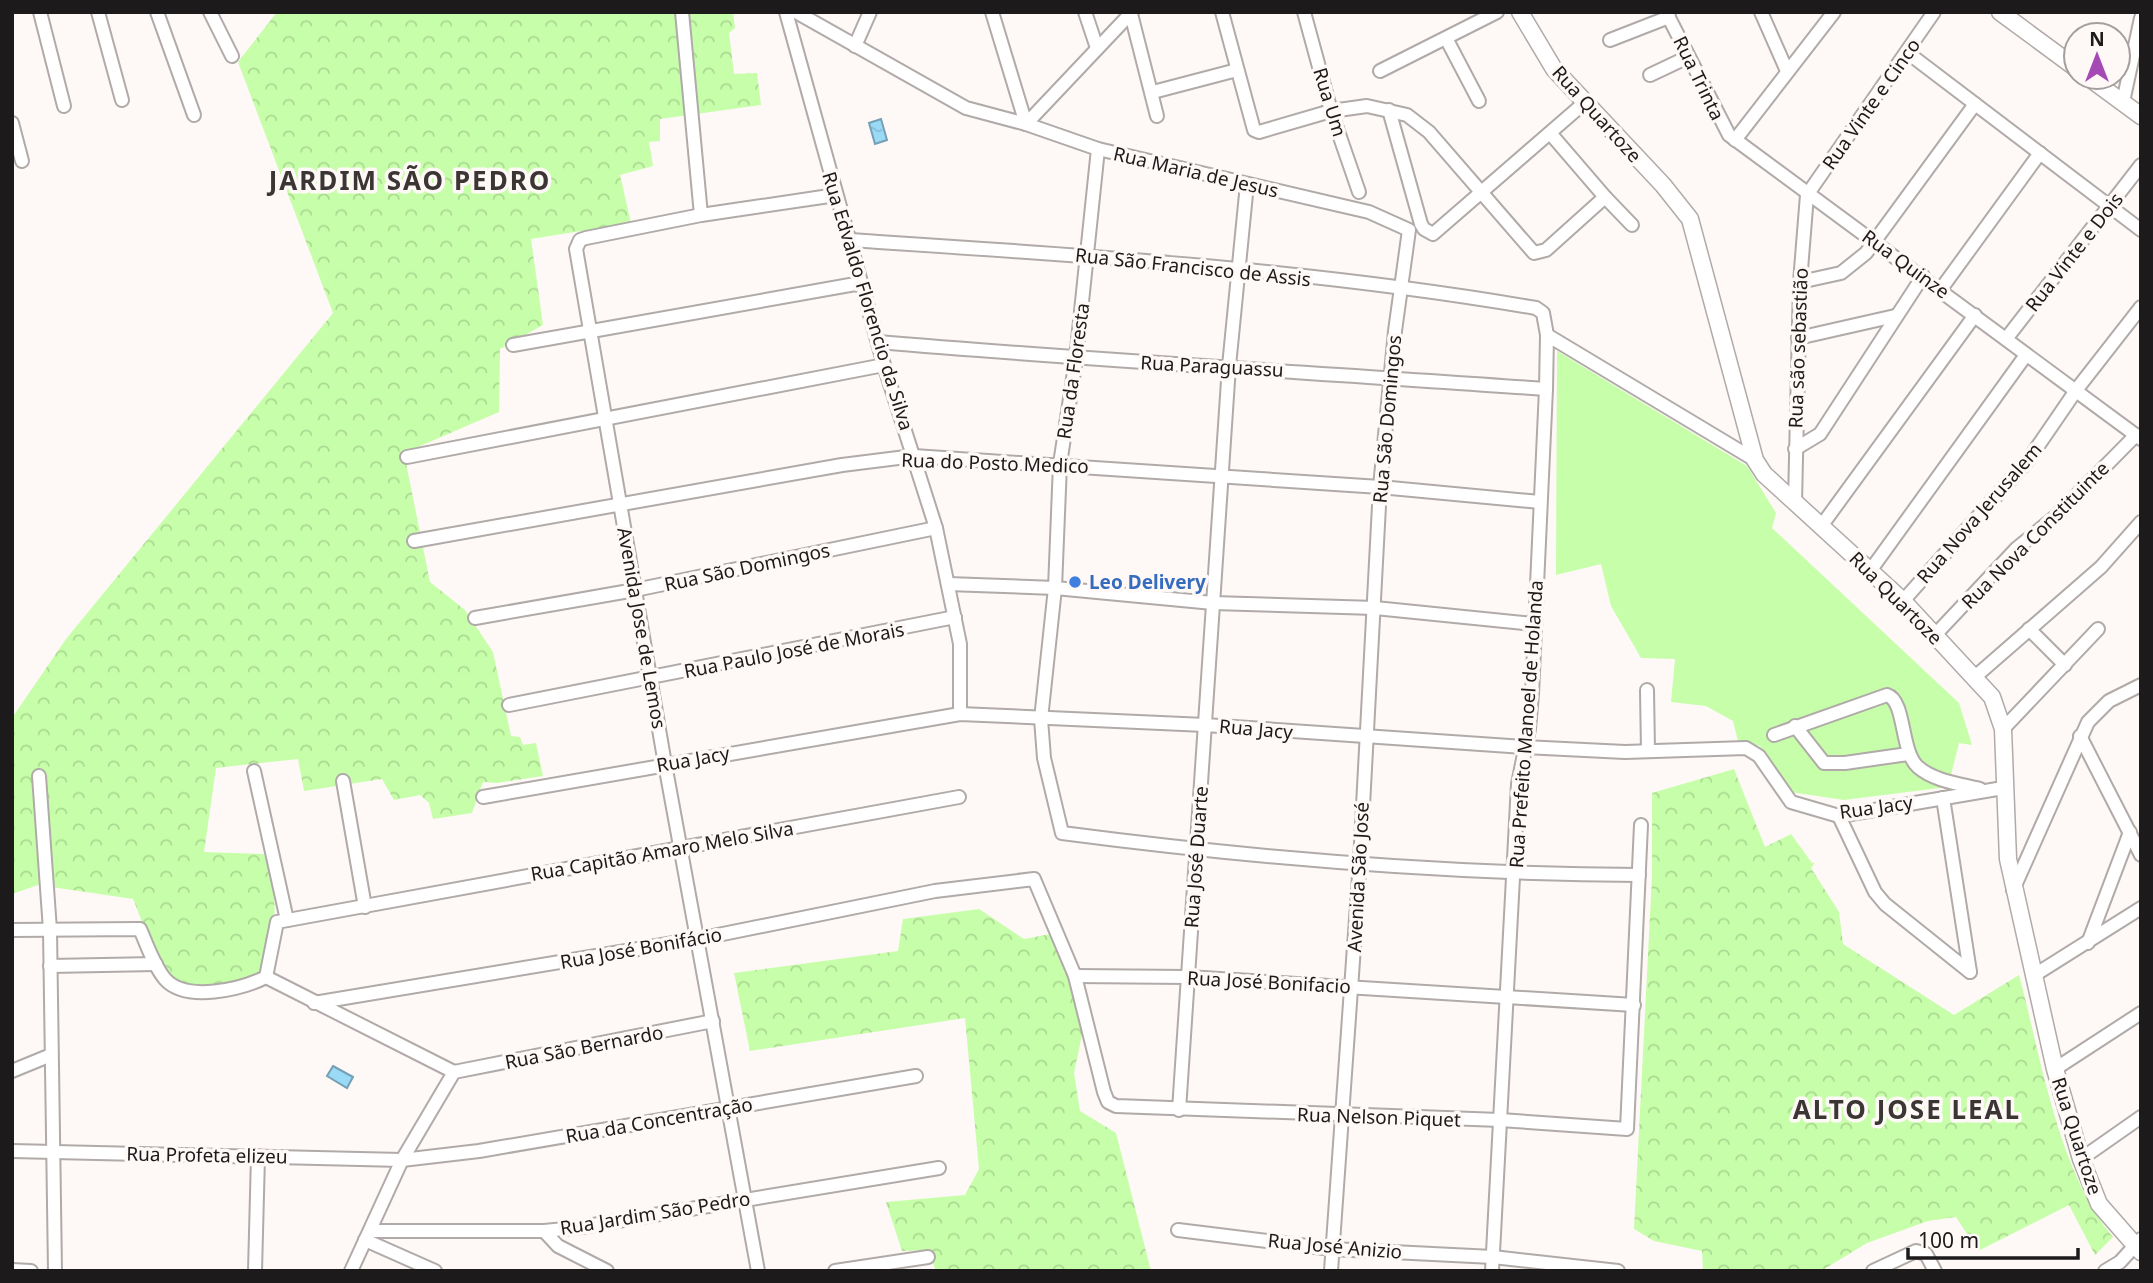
<svg xmlns="http://www.w3.org/2000/svg" width="2153" height="1283" font-family="'Noto Sans',sans-serif">
<style>
.grass{fill:#c7fea9}
.forest{fill:url(#forest-crowns)}
.water{fill:url(#water-ripples);stroke:#74a0b5;stroke-width:2}
.lines{fill:none;stroke-linecap:round;stroke-linejoin:round}
.minor-casing{stroke:#b0aaa8;stroke-width:16}
.tertiary-casing{stroke:#b0aaa8;stroke-width:19}
.minor{stroke:#fff;stroke-width:12}
.tertiary{stroke:#fff;stroke-width:16}
.shop-dot{fill:#3f7fe0;stroke:#fef8f6;stroke-width:2.5}
.labels{text-anchor:middle;dominant-baseline:central;stroke-width:7;stroke-linejoin:round;paint-order:stroke}
.street-label{font-size:19px;fill:#1c1a1a;stroke:#fef8f6}
.shop-label{font-size:19px;font-weight:bold;fill:#366cbe;stroke:#fef8f6;text-anchor:start}
.district-label{font-size:26px;font-weight:bold;letter-spacing:2px;fill:#3b3634;stroke:#fef8f6}
</style>
<defs>
<pattern id="forest-crowns" width="20" height="18" patternUnits="userSpaceOnUse" patternTransform="scale(1.75)"><rect width="20" height="18" fill="#c7fea9"/><path d="M2 6a3 3 0 1 1 6 0M12 15a3 3 0 1 1 6 0" fill="none" stroke="#aad991"/></pattern>
<pattern id="water-ripples" width="26" height="14" patternUnits="userSpaceOnUse" patternTransform="scale(1.75)"><rect width="26" height="14" fill="#9adaf7"/><path d="M2 4q2-2 4 0t4 0M15 11q2-2 4 0t4 0" fill="none" stroke="#84bad3"/></pattern>
</defs>
<rect width="100%" height="100%" fill="#fef8f6"/>
<!-- grass -->
<polygon class="grass" points="1557,351 1747,466 1776,513 1772,528 1959,703 1972,745 1959,743 1948,787 1844,800 1790,792 1760,746 1738,741 1733,721 1706,706 1671,702 1675,659 1641,658 1611,606 1601,564 1556,575"/>
<!-- forest -->
<g class="forest">
<path d="M277 12H733L735 28 729 33 734 74 757 73 761 105 660 119V141L649 142 653 166 620 175 631 223 531 239 543 325 500 349 499 412 404 453 430 582 465 610 493 652 511 736 520 737 523 745 536 743 543 776 497 783 483 782 472 813 433 819 429 803 420 795 394 800 382 779 304 791 298 759 216 768 204 852 264 854C281 912 276 918 260 974 234 983 182 999 163 969 150 949 143 922 133 899L38 885 12 894V718L66 639 333 313 238 62Z"/>
<path d="M1734 769 1765 847 1791 834 1812 863H1815L1811 868 1839 912 1843 944 1954 1015 2019 975C2041 1057 2058 1172 2113 1237L2095 1255 2069 1205 1978 1251 1956 1217 1928 1221 1867 1243 1821 1271H1703L1702 1251 1654 1241 1634 1229 1652 876V793Z"/>
<polygon points="979,909 1024,939 1056,933 1084,1025 1074,1073 1080,1111 1116,1133 1151,1271 936,1271 928,1250 902,1251 886,1202 965,1195 979,1169 965,1018 750,1051 734,973 898,951 903,919"/>
</g>
<!-- water -->
<g class="water">
<polygon points="881,119 887,140 875,144 869,123"/>
<polygon points="333,1066 353,1077 347,1088 327,1076"/>
</g>
<g class="lines">
<!-- minor casing -->
<g class="minor-casing">
<g id="minor">
<polyline points="40,12 64,106"/>
<polyline points="98,12 122,100"/>
<polyline points="157,12 194,115"/>
<polyline points="210,12 232,56"/>
<polyline points="682,12 701,215"/>
<polyline points="786,12 884,365 936,528 960,644 960,714"/>
<polyline points="796,12 966,108 1026,124 1098,149 1369,212 1409,230 1395,331 1380,487 1360,862 1331,1271"/>
<polyline points="992,12 1026,124"/>
<polyline points="1085,12 1097,48"/>
<polyline points="1222,12 1254,130 1259,132 1331,111 1367,106 1407,115 1429,132 1534,253 1546,250 1605,197 1550,133"/>
<polyline points="1304,12 1331,111 1359,192"/>
<polyline points="1666,12 1729,135 2141,439"/>
<polyline points="1761,12 1787,71"/>
<polyline points="1131,14 1157,116"/>
<polyline points="1447,40 1479,101"/>
<polyline points="1610,40 1669,17"/>
<polyline points="855,46 870,12"/>
<polyline points="1908,53 2141,230"/>
<polyline points="1380,71 1497,12"/>
<polyline points="1650,75 1688,57"/>
<polyline points="1153,92 1237,70"/>
<polyline points="2123,102 2141,18"/>
<polyline points="1389,110 1421,224 1424,229 1433,234 1583,104"/>
<polyline points="12,123 22,161"/>
<polyline points="1026,124 1132,12"/>
<polyline points="1735,140 1834,12"/>
<path d="M1098 149 1076 359 1060 464 1055 588 1041 719 1044 758 1062 833C1253 858 1446 874 1639 875"/>
<polyline points="1605,197 1632,225"/>
<path d="M849 240C1078 255 1309 269 1536 308L1543 313 1547 335 1546 389 1532 694 1529 729 1518 784 1492 1271"/>
<polyline points="1800,282 1841,273 1866,253 1975,104"/>
<polyline points="1941,289 2040,153"/>
<polyline points="1547,335 1755,460"/>
<polyline points="1798,338 1895,316"/>
<polyline points="2006,339 2141,165"/>
<path d="M878 342C1100 361 1323 373 1546 389"/>
<polyline points="513,345 861,283"/>
<polyline points="1795,449 1820,434 1923,276"/>
<polyline points="407,457 884,365"/>
<polyline points="1795,502 1800,282 1807,195 1934,12"/>
<polyline points="1822,525 1975,315"/>
<polyline points="414,541 842,465 914,456 1380,487 1540,502"/>
<polyline points="1870,571 2026,355"/>
<polyline points="948,584 1055,588 1213,603 1375,608 1534,624"/>
<polyline points="1903,601 2029,459 2077,389 2141,307"/>
<polyline points="475,618 635,590 936,528"/>
<polyline points="2029,629 2065,665"/>
<polyline points="1935,635 2016,549 2055,517 2136,435"/>
<polyline points="1976,676 2101,567 2141,522"/>
<polyline points="1647,690 1648,751"/>
<polyline points="509,705 955,617"/>
<polyline points="1795,726 1824,763 1845,763 1908,754"/>
<polyline points="2003,729 2098,629"/>
<path d="M1774 735 1887 695C1906 701 1900 751 1918 767 1934 781 1960 784 1980 789"/>
<polyline points="2080,736 2141,855"/>
<polyline points="254,771 287,920"/>
<polyline points="39,776 50,930 55,1271"/>
<polyline points="343,781 365,907"/>
<polyline points="483,797 960,714 1205,725 1524,747 1625,752 1746,748 1759,756 1791,802 1839,816 2003,788"/>
<polyline points="1943,798 1970,972"/>
<polyline points="1839,816 1875,892 1885,904 1970,972"/>
<polyline points="2013,890 2088,722 2109,701 2141,685"/>
<path d="M12 930 140 929C147 945 154 966 165 979 186 1003 242 989 266 977"/>
<polyline points="2088,943 2130,832"/>
<polyline points="50,966 156,964"/>
<polyline points="1075,976 1187,977 1634,1005"/>
<polyline points="2033,976 2141,908"/>
<polyline points="266,977 277,922 959,797"/>
<polyline points="266,977 454,1072"/>
<polyline points="314,1003 698,939 935,891 1034,879 1075,976 1104,1092 1108,1102 1116,1106 1500,1120 1627,1129 1641,825"/>
<polyline points="2055,1069 2141,1013"/>
<polyline points="12,1071 51,1055"/>
<polyline points="454,1072 713,1021"/>
<polyline points="1179,1110 1229,366 1247,184"/>
<polyline points="12,1151 402,1160 479,1151 916,1076"/>
<polyline points="2081,1159 2141,1117"/>
<polyline points="1178,1230 1332,1249 1493,1257 1618,1271"/>
<polyline points="370,1231 544,1231 575,1228 939,1168"/>
<polyline points="544,1231 558,1246 607,1271"/>
<polyline points="365,1240 435,1271"/>
<polyline points="12,1270 31,1271"/>
<polyline points="255,1271 258,1156"/>
<polyline points="351,1271 402,1160 454,1072"/>
<polyline points="758,1271 665,764 576,249 580,240 586,238 701,215 836,195"/>
<polyline points="835,1271 928,1257"/>
<polyline points="1873,1271 1916,1251 1926,1254 1935,1271"/>
<polyline points="2105,1271 2120,1262 2141,1239"/>
</g>
</g>
<!-- tertiary casing -->
<g class="tertiary-casing">
<g id="tertiary">
<polyline points="1520,12 1554,69 1663,185 1690,219 1755,460 1764,474 1903,601 1992,697 2003,729 2008,859 2055,1069 2081,1159 2099,1204 2141,1252"/>
<polyline points="2000,12 2076,68"/>
<polyline points="2088,77 2141,116"/>
</g>
</g>
<!-- minor -->
<use href="#minor" class="minor"/>
<!-- tertiary -->
<use href="#tertiary" class="tertiary"/>
</g>
<!-- markers -->
<circle class="shop-dot" cx="1075" cy="582" r="7"/>
<g class="labels">
<!-- street labels -->
<g class="street-label">
<text transform="translate(1699 78) rotate(64)">Rua Trinta</text>
<text transform="translate(1330 102) rotate(73)">Rua Um</text>
<text transform="translate(1871 104) rotate(-55)">Rua Vinte e Cinco</text>
<text transform="translate(1597 114) rotate(48)">Rua Quartoze</text>
<text transform="translate(1196 172) rotate(13)">Rua Maria de Jesus</text>
<text transform="translate(2074 252) rotate(-52)">Rua Vinte e Dois</text>
<text transform="translate(1906 264) rotate(36)">Rua Quinze</text>
<text transform="translate(1193 267) rotate(6)">Rua São Francisco de Assis</text>
<text transform="translate(868 301) rotate(73)">Rua Edvaldo Florencio da Silva</text>
<text transform="translate(1798 348) rotate(-88)">Rua são sebastião</text>
<text transform="translate(1212 366) rotate(3)">Rua Paraguassu</text>
<text transform="translate(1073 371) rotate(-82)">Rua da Floresta</text>
<text transform="translate(1387 419) rotate(-85)">Rua São Domingos</text>
<text transform="translate(995 463) rotate(2)">Rua do Posto Medico</text>
<text transform="translate(1979 513) rotate(-49)">Rua Nova Jerusalem</text>
<text transform="translate(2035 535) rotate(-45)">Rua Nova Constituinte</text>
<text transform="translate(747 567) rotate(-12)">Rua São Domingos</text>
<text transform="translate(1896 598) rotate(45)">Rua Quartoze</text>
<text transform="translate(642 628) rotate(80)">Avenida Jose de Lemos</text>
<text transform="translate(794 650) rotate(-11)">Rua Paulo José de Morais</text>
<text transform="translate(1526 724) rotate(-86)">Rua Prefeito Manoel de Holanda</text>
<text transform="translate(1256 729) rotate(5)">Rua Jacy</text>
<text transform="translate(693 759) rotate(-10)">Rua Jacy</text>
<text transform="translate(1876 807) rotate(-8)">Rua Jacy</text>
<text transform="translate(662 851) rotate(-10)">Rua Capitão Amaro Melo Silva</text>
<text transform="translate(1196 857) rotate(-86)">Rua José Duarte</text>
<text transform="translate(1358 877) rotate(-87)">Avenida São José</text>
<text transform="translate(641 948) rotate(-10)">Rua José Bonifácio</text>
<text transform="translate(1269 982) rotate(3)">Rua José Bonifacio</text>
<text transform="translate(584 1047) rotate(-11)">Rua São Bernardo</text>
<text transform="translate(1379 1117) rotate(2)">Rua Nelson Piquet</text>
<text transform="translate(659 1120) rotate(-10)">Rua da Concentração</text>
<text transform="translate(2077 1136) rotate(72)">Rua Quartoze</text>
<text transform="translate(207 1155) rotate(1)">Rua Profeta elizeu</text>
<text transform="translate(655 1213) rotate(-9)">Rua Jardim São Pedro</text>
<text transform="translate(1335 1246) rotate(5)">Rua José Anizio</text>
</g>
<!-- shop labels -->
<g class="shop-label">
<text x="1089" y="582">Leo Delivery</text>
</g>
<!-- district labels -->
<g class="district-label">
<text x="410" y="180">JARDIM SÃO PEDRO</text>
<text x="1907" y="1109">ALTO JOSE LEAL</text>
</g>
</g>
<!-- border -->
<rect width="2153" height="1283" fill="none" stroke="#1c1a1a" stroke-width="28"/>
<!-- north arrow -->
<g transform="translate(2097 56)"><circle r="33" fill="#fef8f6" stroke="#a49f9e" stroke-width="2"/>
<path d="M0-5L12 26L0 18L-12 26Z" fill="#a549b4"/>
<text y="-10" font-size="19" font-weight="bold" text-anchor="middle" fill="#1c1a1a">N</text>
</g>
<!-- scale -->
<path d="M1908 1248v10h170v-10" fill="none" stroke="#1c1a1a" stroke-width="3.5"/>
<text x="1918" y="1248" font-size="21" fill="#1c1a1a" stroke="#fef8f6" stroke-width="5" paint-order="stroke">100 m</text>
</svg>
